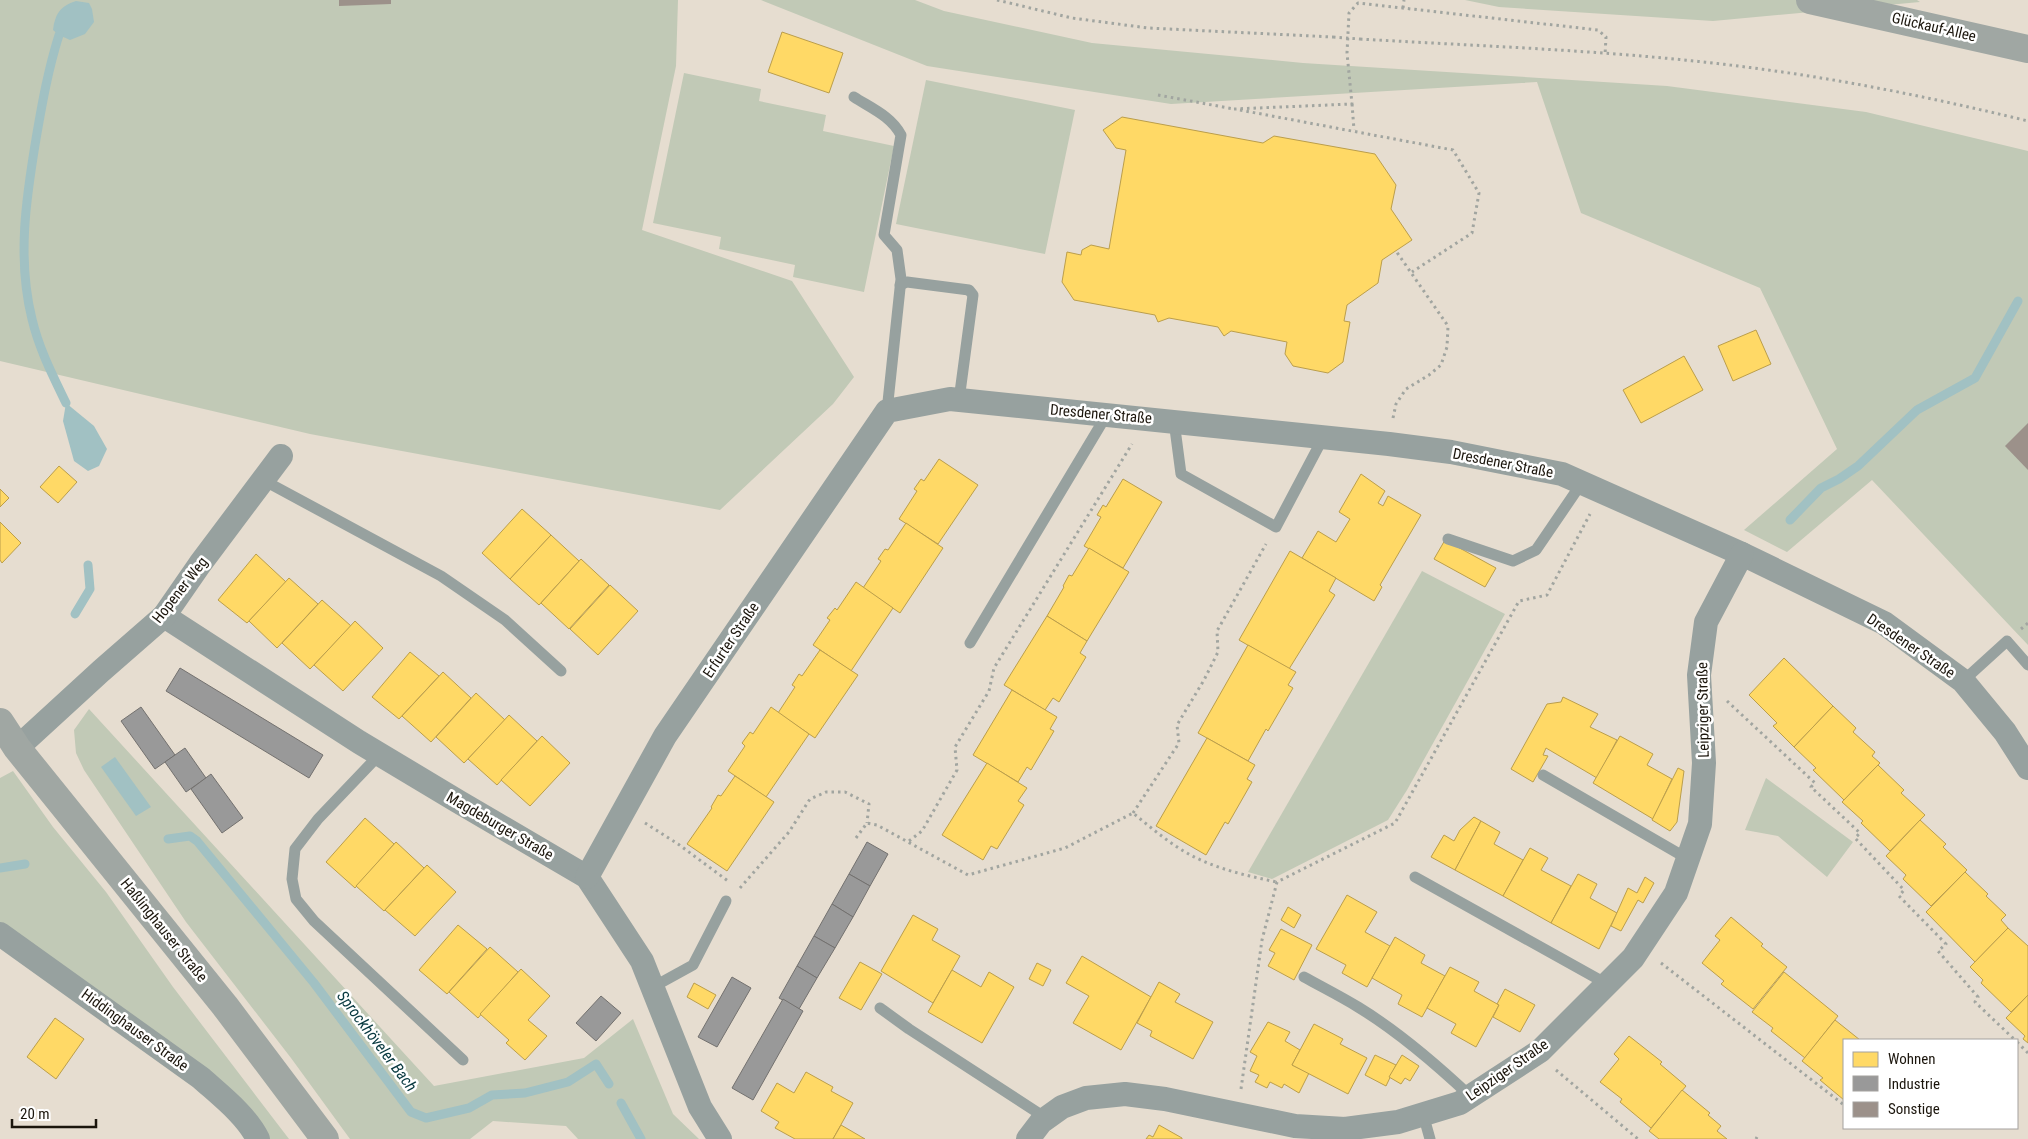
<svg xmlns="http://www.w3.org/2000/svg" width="2028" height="1139" font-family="'Roboto Condensed',sans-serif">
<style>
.green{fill:#c1c9b6}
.water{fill:#a1c1c3}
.homes{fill:#ffd966;stroke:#bb9e4b}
.industry{fill:#999;stroke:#73716f}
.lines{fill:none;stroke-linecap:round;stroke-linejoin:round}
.stream{stroke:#a1c1c3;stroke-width:9}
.building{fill:#9c918a}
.path{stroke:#a1a5a0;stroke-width:3;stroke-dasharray:2.5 4;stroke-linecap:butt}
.lane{stroke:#97a19f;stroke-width:11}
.street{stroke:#97a19f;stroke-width:24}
.secondary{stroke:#a0a7a3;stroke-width:28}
.path-bridge{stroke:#a1a5a0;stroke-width:3;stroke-dasharray:2.5 4;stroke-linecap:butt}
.labels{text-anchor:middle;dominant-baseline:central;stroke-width:5;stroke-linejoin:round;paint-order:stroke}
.street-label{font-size:15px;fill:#1b150c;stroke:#fff}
.water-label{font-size:16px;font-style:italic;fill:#083940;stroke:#fff}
</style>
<rect width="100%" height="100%" fill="#e6ddd0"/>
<!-- green -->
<g class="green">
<polygon points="0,0 678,0 676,66 642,230 792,281 854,377 833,404 720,510 310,434 0,361"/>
<polygon points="761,0 915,0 944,11 1092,43 1303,63 1667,86 1866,112 2028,151 2028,645 1872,480 1787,552 1744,530 1837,449 1760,288 1581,213 1537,82 1171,104 927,66"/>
<polygon points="1465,0 1917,0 1920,2 1713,21 1499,7"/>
<polygon points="684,73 761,89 759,101 826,115 823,131 894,146 864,292 793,277 795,265 719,249 721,237 653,223"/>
<polygon points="926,80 1075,110 1045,254 896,224"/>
<polygon points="1422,571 1505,614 1407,790 1388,820 1272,879 1248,872"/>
<polygon points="89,709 434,1086 584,1058 633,1019 673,1114 699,1139 578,1139 566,1126 493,1121 470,1139 350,1139 291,1058 186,922 84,770 76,753 74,730"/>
<polygon points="13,771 53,827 106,892 173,987 289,1139 263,1139 0,926 0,778"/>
<polygon points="1766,778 1853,842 1827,877 1778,836 1745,830"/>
</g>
<!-- water -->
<g class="water">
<path d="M76 1 89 3 92 9 94 22 85 34 70 40 59 35 53 30C55 14 60 6 76 1Z"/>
<polygon points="66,403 94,426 107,449 99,466 88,471 74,461 63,421"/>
<polygon points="115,757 151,807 136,816 101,767"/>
</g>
<!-- homes -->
<g class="homes">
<polygon points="782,32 843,53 829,93 768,72"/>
<polygon points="1122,117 1263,143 1274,136 1375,154 1396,185 1391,209 1412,240 1382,260 1378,283 1347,305 1344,321 1350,322 1343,362 1328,373 1293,366 1285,354 1287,342 1231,331 1224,336 1218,327 1169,318 1158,322 1155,315 1074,300 1062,282 1067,252 1081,255 1082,250 1091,245 1109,249 1126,150 1116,148 1103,130"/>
<polygon points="1756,330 1771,364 1733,381 1718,346"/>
<polygon points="1684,356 1703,390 1641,423 1623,390"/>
<polygon points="939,459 978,485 938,544 899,519 917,491 914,489 921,479 924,481"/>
<polygon points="59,466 77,482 58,503 40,487"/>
<polygon points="1361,474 1385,491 1378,503 1383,506 1388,496 1421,515 1380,585 1382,587 1374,601 1302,558 1318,531 1336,542 1350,519 1339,512"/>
<polygon points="1123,479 1162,502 1123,568 1084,546 1101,517 1097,515 1103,505 1106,507"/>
<polygon points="0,489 9,498 0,507"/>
<polygon points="522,509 551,535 510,579 482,553"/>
<polygon points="0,522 21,543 2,563 0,560"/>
<polygon points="906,523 943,548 900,613 863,588 881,561 878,559 885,549 888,550"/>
<polygon points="551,535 579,561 539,605 510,579"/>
<polygon points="1445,540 1496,568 1485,587 1434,559"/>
<polygon points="1089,548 1129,572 1087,641 1047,616 1064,587 1063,586 1069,575 1072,576"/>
<polygon points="1290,551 1336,578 1329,591 1335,595 1289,669 1239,640"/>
<polygon points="256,554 286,582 247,623 218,600"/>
<polygon points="581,559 609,585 569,629 541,603"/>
<polygon points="289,578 318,604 277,648 249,621"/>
<polygon points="856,582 893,608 851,671 813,645 830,620 827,618 835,608 837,610"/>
<polygon points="610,585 638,611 598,655 570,629"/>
<polygon points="322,600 351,626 310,669 282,643"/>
<polygon points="1047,616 1087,641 1080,653 1086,657 1059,702 1053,698 1045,710 1004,685"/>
<polygon points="355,621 383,648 343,691 314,665"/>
<polygon points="1248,645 1296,672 1288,685 1293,688 1268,731 1266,729 1248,761 1198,733"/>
<polygon points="820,650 858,675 815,738 778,713 795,687 792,685 799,674 802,676"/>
<polygon points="410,652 439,676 399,719 372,697"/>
<polygon points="1784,658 1833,706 1794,747 1773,726 1777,723 1749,695"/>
<polygon points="443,672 471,698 431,742 402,716"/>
<polygon points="1012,690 1057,717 1050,729 1054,731 1031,770 1027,767 1018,782 973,755"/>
<polygon points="476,693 505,720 464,763 436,737"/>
<polygon points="1563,697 1598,714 1590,727 1617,740 1597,778 1546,748 1543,755 1548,756 1533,782 1511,769 1547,704 1561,702"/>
<polygon points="1833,706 1856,728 1853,732 1875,752 1872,756 1880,763 1844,800 1813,770 1816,768 1794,747"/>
<polygon points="771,707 809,734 766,797 728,771 745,746 742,743 750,732 753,734"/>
<polygon points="509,715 537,741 497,785 468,759"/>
<polygon points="542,736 570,763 530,806 501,780"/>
<polygon points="1620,736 1653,754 1647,765 1672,779 1653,819 1593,783"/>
<polygon points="1207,738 1255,765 1247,779 1252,782 1228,824 1225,822 1206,855 1156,826"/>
<polygon points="987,763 1027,788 1018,801 1024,805 997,849 991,846 983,860 942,835"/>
<polygon points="1878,765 1904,790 1901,793 1925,815 1890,851 1861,823 1863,821 1842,802"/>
<polygon points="1678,768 1684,771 1677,822 1670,831 1652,820"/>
<polygon points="735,776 774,802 727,871 687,844 712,808 711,807 718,795 721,796"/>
<polygon points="1474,817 1481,821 1455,870 1431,857 1444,835 1454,841 1460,830"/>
<polygon points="365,818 394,844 355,888 326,862"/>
<polygon points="1920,820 1946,844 1943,847 1967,870 1931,906 1903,879 1906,875 1886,856"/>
<polygon points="1481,821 1500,832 1494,844 1523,860 1503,896 1455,870"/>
<polygon points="396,842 424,868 384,911 356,886"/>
<polygon points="1530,848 1548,858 1541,870 1571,886 1551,923 1503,896"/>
<polygon points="427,865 456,892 415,936 385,910"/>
<polygon points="1965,872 1988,894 1986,896 2006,915 2001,920 2008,928 1975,962 1926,912"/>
<polygon points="1578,874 1597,884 1590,898 1617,913 1599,949 1551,923"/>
<polygon points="1645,877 1654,883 1643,903 1638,900 1621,931 1611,926 1628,888 1637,893"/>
<polygon points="1347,895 1377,912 1365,932 1390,946 1367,987 1342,973 1346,965 1316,949"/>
<polygon points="1288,907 1301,915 1294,928 1281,920"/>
<polygon points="913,915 938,929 932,940 960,956 933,1003 881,971"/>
<polygon points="1731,917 1763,944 1761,946 1787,967 1753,1009 1721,984 1724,981 1702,963 1720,940 1715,936"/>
<polygon points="458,925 487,949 447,994 419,970"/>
<polygon points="2008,928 2028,946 2028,995 2011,1012 1981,983 1983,980 1970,967"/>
<polygon points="1281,929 1312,945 1294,980 1268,966 1275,953 1269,950"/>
<polygon points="1395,937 1425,955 1421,963 1445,976 1422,1017 1398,1004 1402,995 1372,978"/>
<polygon points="490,947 518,972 478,1018 449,992"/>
<polygon points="1082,956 1151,997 1121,1050 1073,1023 1089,996 1066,983"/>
<polygon points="860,962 882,974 861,1010 839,998"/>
<polygon points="1037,963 1051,970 1043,986 1029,979"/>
<polygon points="1450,967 1479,982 1474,991 1499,1005 1476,1047 1451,1033 1456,1024 1427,1008"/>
<polygon points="521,969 550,996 528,1020 547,1036 525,1060 506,1043 509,1040 480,1014"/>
<polygon points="952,970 981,987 989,972 1014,987 982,1043 928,1012"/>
<polygon points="1784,972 1838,1016 1805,1058 1771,1031 1773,1028 1752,1012"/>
<polygon points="1159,982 1180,994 1175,1002 1213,1022 1193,1059 1150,1036 1152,1031 1137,1023"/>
<polygon points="694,983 716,995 708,1009 687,997"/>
<polygon points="1505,989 1535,1005 1520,1032 1493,1017 1499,1005 1497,1004"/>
<polygon points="2028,995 2028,1043 2023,1039 2025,1036 2006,1018"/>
<polygon points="55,1018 84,1039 56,1079 27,1057"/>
<polygon points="1835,1020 1860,1040 1844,1040 1844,1100 1820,1080 1823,1078 1802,1061"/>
<polygon points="1268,1022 1290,1032 1285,1041 1300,1050 1292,1065 1309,1073 1299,1093 1284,1084 1282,1088 1270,1082 1267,1088 1255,1082 1259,1075 1250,1071 1257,1056 1250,1052"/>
<polygon points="1314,1024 1343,1039 1340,1044 1367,1058 1348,1094 1292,1065"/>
<polygon points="1629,1036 1662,1062 1660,1064 1686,1086 1651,1128 1620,1102 1622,1099 1600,1082 1619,1059 1614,1054"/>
<polygon points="1375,1055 1396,1065 1386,1086 1365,1075"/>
<polygon points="1402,1055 1419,1066 1410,1081 1405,1078 1401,1084 1389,1077"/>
<polygon points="806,1072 833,1087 831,1091 853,1103 833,1139 795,1139 775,1128 779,1122 761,1111 777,1083 794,1093"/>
<polygon points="1682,1090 1710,1113 1708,1115 1721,1126 1717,1131 1727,1139 1659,1139 1649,1131"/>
<polygon points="841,1125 865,1139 833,1139"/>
<polygon points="1159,1125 1182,1138 1182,1139 1146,1139 1149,1135 1153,1137"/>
</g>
<!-- industry -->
<g class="industry">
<polygon points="180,668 323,755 309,778 166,691"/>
<polygon points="141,707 175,755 155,769 121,721"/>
<polygon points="185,748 206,778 186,792 165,762"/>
<polygon points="211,774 243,818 222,833 191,789"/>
<polygon points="867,842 888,854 870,886 849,874"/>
<polygon points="849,874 870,886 853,917 832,904"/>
<polygon points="832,904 853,917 835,948 814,936"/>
<polygon points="814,936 835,948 817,978 797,966"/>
<polygon points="797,966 817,978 799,1009 779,998"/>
<polygon points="732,977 751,988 717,1047 698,1037"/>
<polygon points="601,996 621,1013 596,1041 576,1023"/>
<polygon points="783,999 803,1011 753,1100 732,1088"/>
</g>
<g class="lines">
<!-- stream -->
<g class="stream">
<path d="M59 35C48 70 42 104 36 139 26 199 17 259 32 319 39 349 53 376 66 403"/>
<polyline points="1790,520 1821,488 1839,479 1858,466 1917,410 1975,378 2018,301"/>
<polyline points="75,614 90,589 88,565"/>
<polyline points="168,839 190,836 197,841 314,983 411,1112 426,1118 469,1108 492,1095 525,1093 568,1082 596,1064 609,1084"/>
<polyline points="0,868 25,864"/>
<polyline points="621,1103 641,1139"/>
</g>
</g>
<!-- building -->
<g class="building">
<polygon points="339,0 391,0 391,4 339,6"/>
<polygon points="2028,423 2028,470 2005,446"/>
</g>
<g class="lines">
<!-- path -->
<g class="path">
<polyline points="997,0 1072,18 1148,28 1333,37"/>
<polyline points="1403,8 1404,0"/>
<path d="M1360 39C1495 47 1633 51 1768 70 1856 82 1942 100 2028 121"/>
<polyline points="1158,95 1234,109"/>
<polyline points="1352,104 1354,130"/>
<polyline points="1234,109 1352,104 1347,53 1349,13 1358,3 1598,30 1606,37 1605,55"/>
<polyline points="1240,110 1453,150 1479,193 1472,233 1412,272"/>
<polyline points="1393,418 1396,404 1406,389 1429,375 1441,365 1447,347 1448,326 1396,251"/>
<polyline points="2021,629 2028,623"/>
<polyline points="1727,701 1815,783 1811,787 1860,833 1855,838 1904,890 1899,896 1946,944 1938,951 1978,997 1975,1002 2015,1040"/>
<polyline points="1133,813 1179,743 1177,725 1204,680 1218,652 1217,631 1266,544"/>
<polyline points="645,823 678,844 728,881"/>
<path d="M856 838 867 823 877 825 968 875 1065 848 1133 813C1155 831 1177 850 1203 861 1226 871 1252 877 1277 882"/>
<polyline points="909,841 922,831 957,770 955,747 989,691 994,668 1132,444"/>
<polyline points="740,888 789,832 810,799 826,792 845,792 869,804 867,823"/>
<polyline points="1661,963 1844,1105"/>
<polyline points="2017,1042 2028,1053"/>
<polyline points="1556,1070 1638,1139"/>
<polyline points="1241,1089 1262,940 1277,882 1395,823 1519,601 1547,595 1590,514"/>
<polyline points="1756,1139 1757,1137"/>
</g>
<!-- lane -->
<g class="lane">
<path d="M854 97C871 108 891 116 901 135L884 235 897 250 901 279 887 411"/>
<polyline points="900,285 907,282 969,290 973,295 959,400"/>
<polyline points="1174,421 1181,474 1276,527 1323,438"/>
<polyline points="263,480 441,576 505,620 561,671"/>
<polyline points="1448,539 1513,561 1536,550 1581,484"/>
<polyline points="970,643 1106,416"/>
<polyline points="1963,681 2007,641 2028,665"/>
<polyline points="380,754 318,819 295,849 292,879 296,899 314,921 463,1060"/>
<polyline points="1543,775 1688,859"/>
<polyline points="1415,877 1607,984"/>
<path d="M1304 977C1322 987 1340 996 1358 1007 1399 1032 1436 1064 1470 1096"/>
<polyline points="653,987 693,965 726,901"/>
<polyline points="880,1008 909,1029 1046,1118"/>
<polyline points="1423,1114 1430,1139"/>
</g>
<!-- street -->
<g class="street">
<polyline points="164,616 359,742 459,802 587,877 642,961 700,1107 720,1139"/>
<polyline points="17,748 101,671 164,616 200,564 281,456"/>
<polyline points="587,877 665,736 887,411 950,399 1389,444 1451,452 1562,474 1742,554 1884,623 1963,681 2005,732 2028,768"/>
<path d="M0 934 201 1078C221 1096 246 1115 258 1139"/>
<polyline points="1028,1139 1041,1122 1062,1107 1086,1098 1125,1094 1165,1099 1295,1126 1345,1129 1398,1122 1460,1103 1540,1051 1633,958 1676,893 1700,824 1704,763 1699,675 1706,622 1742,554"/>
</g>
<!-- secondary -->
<g class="secondary">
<polyline points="1810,0 2028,49"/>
<polyline points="0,722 17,748 225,1006 325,1139"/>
</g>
<!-- path-bridge -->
<polyline class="path-bridge" points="1333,37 1360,39"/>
</g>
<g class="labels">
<!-- street labels -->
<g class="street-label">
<text transform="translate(1934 27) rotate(13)">Glückauf-Allee</text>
<text transform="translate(1101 414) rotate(5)">Dresdener Straße</text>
<text transform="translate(1503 463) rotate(11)">Dresdener Straße</text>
<text transform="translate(180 590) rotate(-52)">Hopener Weg</text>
<text transform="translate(731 640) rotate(-56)">Erfurter Straße</text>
<text transform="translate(1911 646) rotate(34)">Dresdener Straße</text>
<text transform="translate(1703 710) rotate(-91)">Leipziger Straße</text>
<text transform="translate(500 826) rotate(30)">Magdeburger Straße</text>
<text transform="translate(164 930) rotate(51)">Haßlinghauser Straße</text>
<text transform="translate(135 1030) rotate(36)">Hiddinghauser Straße</text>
<text transform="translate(1507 1070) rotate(-35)">Leipziger Straße</text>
</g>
<!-- water labels -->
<g class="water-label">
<text transform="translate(377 1041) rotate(53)">Sprockhöveler Bach</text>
</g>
</g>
<!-- legend -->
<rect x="1843" y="1039" width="175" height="90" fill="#ffffff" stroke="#a4a19e"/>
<rect x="1853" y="1052" width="25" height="15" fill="#ffd966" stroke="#a4a19e"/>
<text x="1888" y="1064" font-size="15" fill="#1b150c">Wohnen</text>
<rect x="1853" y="1076" width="25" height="15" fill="#999999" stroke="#a4a19e"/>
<text x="1888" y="1089" font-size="15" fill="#1b150c">Industrie</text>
<rect x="1853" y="1102" width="25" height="15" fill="#9c918a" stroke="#a4a19e"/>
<text x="1888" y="1114" font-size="15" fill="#1b150c">Sonstige</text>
<!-- scale -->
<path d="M12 1119v8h84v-8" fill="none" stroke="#1b150c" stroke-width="2.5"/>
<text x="20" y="1119" font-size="15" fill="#1b150c" stroke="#ffffff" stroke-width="4" paint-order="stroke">20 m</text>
</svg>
